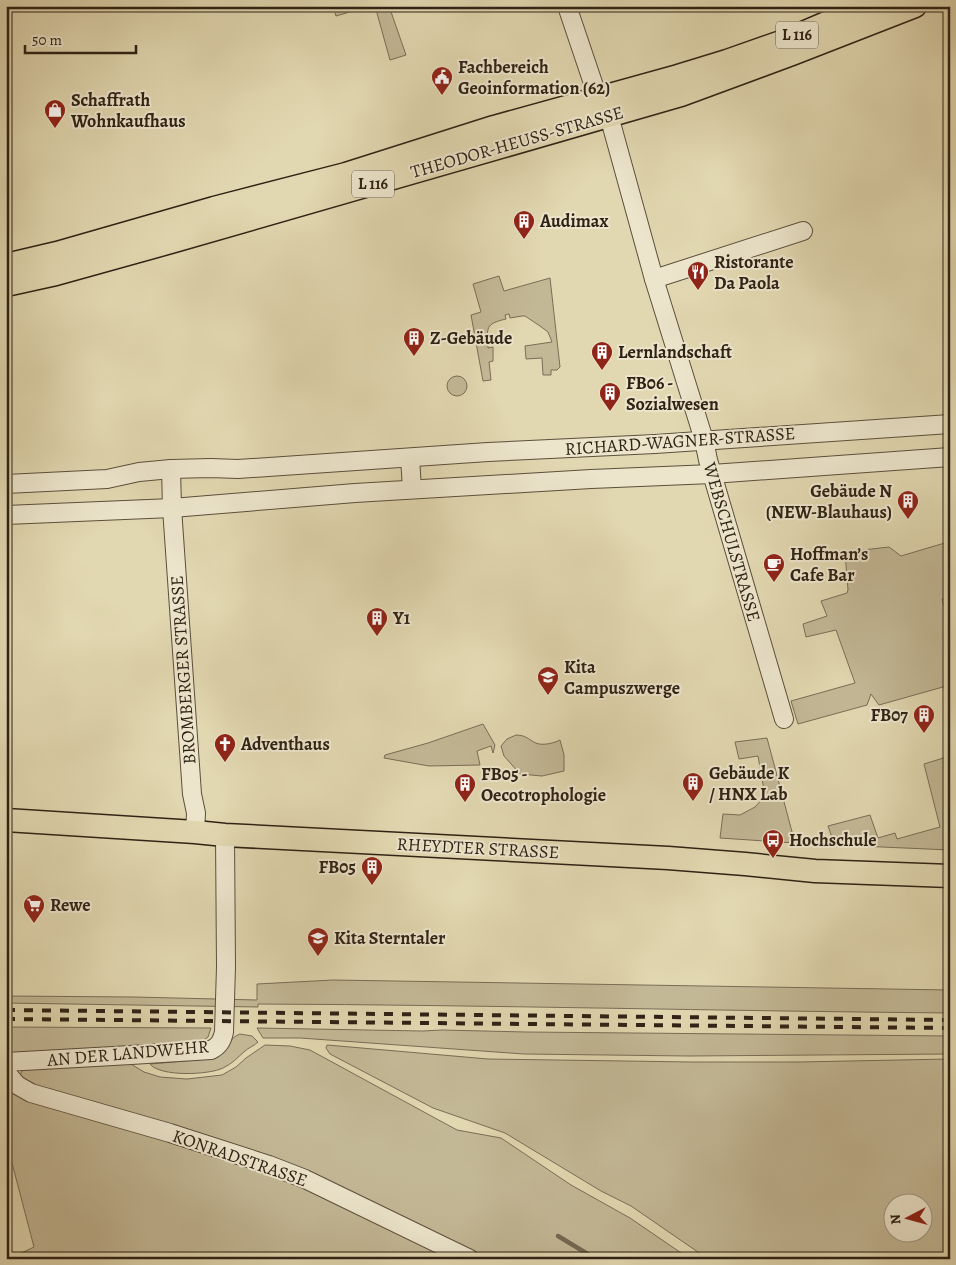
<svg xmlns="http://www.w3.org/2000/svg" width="956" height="1265" font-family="Alegreya,serif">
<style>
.green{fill:#c3b896;stroke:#796d56;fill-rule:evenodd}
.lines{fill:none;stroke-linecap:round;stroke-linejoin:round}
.stream{stroke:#756952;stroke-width:4.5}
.minor-casing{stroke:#5c4f3c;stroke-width:20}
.major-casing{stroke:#2f2215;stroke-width:25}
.minor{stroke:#ece5cc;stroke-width:18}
.major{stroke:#e1d7b0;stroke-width:22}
.rail{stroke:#2f2215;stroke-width:4;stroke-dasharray:9 9;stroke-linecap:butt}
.labels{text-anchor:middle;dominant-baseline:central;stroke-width:4;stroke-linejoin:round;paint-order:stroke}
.shield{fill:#ece5cc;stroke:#685c4c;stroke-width:1}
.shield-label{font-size:16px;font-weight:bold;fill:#2f2215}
.poi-label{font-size:18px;font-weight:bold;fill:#2f2215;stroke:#ece5cc;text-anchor:start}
.street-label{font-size:18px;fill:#2f2215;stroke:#ece5cc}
</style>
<rect width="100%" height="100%" fill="#e1d7b0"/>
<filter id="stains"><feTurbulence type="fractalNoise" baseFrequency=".004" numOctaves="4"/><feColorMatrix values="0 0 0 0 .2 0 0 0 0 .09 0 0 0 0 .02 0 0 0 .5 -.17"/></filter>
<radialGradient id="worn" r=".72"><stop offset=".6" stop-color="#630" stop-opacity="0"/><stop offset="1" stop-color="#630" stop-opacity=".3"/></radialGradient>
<!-- green -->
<g class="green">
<polygon points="333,6 370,6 336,16"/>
<polygon points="375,6 389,6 406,55 390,60"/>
<path d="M499 276 504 291 550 278 560 367 557 370H551V375H543L542 358 526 359 525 346 552 342 548 332 540 326 525 316H522L510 318 509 314 505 315 506 319C485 324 487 327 488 348L493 347V361L489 362 491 380 483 381 471 315 481 312 473 284Z"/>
<circle cx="457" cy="386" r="10"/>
<polygon points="949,536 950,536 950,597 942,599 950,626 950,685 879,705 871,694 867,705 798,724 791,701 855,683 836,630 806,637 803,624 827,616 821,601 847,593 848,590 845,552 889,547 901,556 948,542"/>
<polygon points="483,724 495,745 493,753 491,746 477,751 480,765 429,766 384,758 385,755 428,743"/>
<path d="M516 735C528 735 530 742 539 744 546 745 554 743 560 740L564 755V771L542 776 520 774 504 756 501 746 507 739Z"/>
<polygon points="767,738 795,843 720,838 723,814 740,815 755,807 765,796 758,756 739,759 735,742"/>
<polygon points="950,756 950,850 859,846 834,843 828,826 870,815 878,838 895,833 897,839 940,827 924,764"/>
<path d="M333 980 950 990V1013C719 1011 489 1005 258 1004V1007L6 1003V996L134 997 257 1000V984Z"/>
<polygon points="6,1027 211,1028 208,1037 201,1042 6,1055"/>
<polygon points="257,1028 422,1031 442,1030 526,1032 950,1036 950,1054 689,1056 524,1054 300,1038 263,1038"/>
<path d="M240 1034 252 1036 258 1042C254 1046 248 1048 245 1051 238 1057 232 1064 223 1068 209 1075 160 1077 150 1064L208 1059C214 1057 219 1056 223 1051 229 1045 231 1037 240 1034Z"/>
<polygon points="265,1045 290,1046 310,1050 457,1130 501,1138 571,1185 630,1218 690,1259 481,1259 449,1242 342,1192 27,1086 20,1075 23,1069 35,1068 131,1064 144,1072 160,1077 187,1079 222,1075 236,1067 246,1058"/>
<path d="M327 1045 488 1059 692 1062H799L950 1059V1259H708L631 1206 601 1191 505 1133 433 1108 330 1054 326 1048ZM894 1202H924V1232H894Z"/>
<polygon points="6,1092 273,1172 457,1259 9,1259 34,1247 6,1140"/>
</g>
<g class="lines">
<!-- stream -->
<polyline class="stream" points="558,1236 596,1259"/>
<!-- minor casing -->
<g class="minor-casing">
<g id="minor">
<polyline points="567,6 595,89 606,116 611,123 654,279 704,440 708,460 784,719"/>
<polyline points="654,279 803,231"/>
<polyline points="410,458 412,489"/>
<polyline points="171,469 172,508 192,794 196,813 195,832"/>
<polyline points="6,484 107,479 139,472 171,469 211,468 238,469 488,452 655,444 950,424"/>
<polyline points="6,515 172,508 355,493 591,479 712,474 950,457"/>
<path d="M6 1062 131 1055 211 1050C219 1046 222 1041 224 1032L226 967 225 835"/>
<polyline points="6,1072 17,1085 31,1093 170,1133 269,1165 305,1179 470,1259"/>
</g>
</g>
<!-- major casing -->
<g class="major-casing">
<g id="major">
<polyline points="6,265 57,253 214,208 346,174 494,127 678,76 727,61 784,41 866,6"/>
<polyline points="6,285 56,274 178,240 681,95 792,54 915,6"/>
<polyline points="6,820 195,832 225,835 668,858 745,864 815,871 950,876"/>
</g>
</g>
<!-- minor -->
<use href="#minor" class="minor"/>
<!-- major -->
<use href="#major" class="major"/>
<!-- rail -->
<g class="rail">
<polyline points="6,1010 950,1020"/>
<polyline points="6,1019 950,1028"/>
</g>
</g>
<!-- icons -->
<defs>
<g id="civic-pin" transform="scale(1.125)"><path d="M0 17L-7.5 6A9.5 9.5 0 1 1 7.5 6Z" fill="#8f2418" stroke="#ece5cc"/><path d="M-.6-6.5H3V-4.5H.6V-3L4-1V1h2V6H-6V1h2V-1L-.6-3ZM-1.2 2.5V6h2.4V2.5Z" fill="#fff"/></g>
<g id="shop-pin" transform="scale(1.125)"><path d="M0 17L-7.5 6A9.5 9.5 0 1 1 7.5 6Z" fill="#8f2418" stroke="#ece5cc"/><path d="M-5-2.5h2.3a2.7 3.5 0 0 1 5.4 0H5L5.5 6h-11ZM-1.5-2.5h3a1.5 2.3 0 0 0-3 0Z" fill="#fff"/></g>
<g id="building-pin" transform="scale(1.125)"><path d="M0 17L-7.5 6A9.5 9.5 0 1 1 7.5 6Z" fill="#8f2418" stroke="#ece5cc"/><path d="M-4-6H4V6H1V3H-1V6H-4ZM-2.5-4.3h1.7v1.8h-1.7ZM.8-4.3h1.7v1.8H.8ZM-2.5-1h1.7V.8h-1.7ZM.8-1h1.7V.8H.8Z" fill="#fff"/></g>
<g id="restaurant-pin" transform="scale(1.125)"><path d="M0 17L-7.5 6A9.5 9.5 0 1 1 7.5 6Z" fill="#8f2418" stroke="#ece5cc"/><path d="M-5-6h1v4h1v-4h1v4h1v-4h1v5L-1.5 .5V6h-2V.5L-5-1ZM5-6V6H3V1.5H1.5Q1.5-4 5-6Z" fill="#fff"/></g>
<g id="cafe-pin" transform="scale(1.125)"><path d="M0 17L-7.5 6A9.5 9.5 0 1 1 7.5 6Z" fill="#8f2418" stroke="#ece5cc"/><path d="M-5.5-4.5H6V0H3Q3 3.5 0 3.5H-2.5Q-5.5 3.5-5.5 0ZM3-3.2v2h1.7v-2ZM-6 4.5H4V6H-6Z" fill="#fff"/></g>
<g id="school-pin" transform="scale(1.125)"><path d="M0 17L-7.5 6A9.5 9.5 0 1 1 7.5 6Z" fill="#8f2418" stroke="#ece5cc"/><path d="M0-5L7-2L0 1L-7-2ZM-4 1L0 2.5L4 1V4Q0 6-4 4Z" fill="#fff"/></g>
<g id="church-pin" transform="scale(1.125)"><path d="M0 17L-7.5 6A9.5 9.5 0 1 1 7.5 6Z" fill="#8f2418" stroke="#ece5cc"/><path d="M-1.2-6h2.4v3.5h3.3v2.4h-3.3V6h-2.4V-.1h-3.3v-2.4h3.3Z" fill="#fff"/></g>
<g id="bus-pin" transform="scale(1.125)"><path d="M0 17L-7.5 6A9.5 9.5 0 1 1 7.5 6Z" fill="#8f2418" stroke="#ece5cc"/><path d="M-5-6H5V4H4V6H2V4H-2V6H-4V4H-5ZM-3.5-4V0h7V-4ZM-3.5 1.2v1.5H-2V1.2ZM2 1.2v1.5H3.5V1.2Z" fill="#fff"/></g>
<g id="supermarket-pin" transform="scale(1.125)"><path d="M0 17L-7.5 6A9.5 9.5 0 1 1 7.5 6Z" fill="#8f2418" stroke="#ece5cc"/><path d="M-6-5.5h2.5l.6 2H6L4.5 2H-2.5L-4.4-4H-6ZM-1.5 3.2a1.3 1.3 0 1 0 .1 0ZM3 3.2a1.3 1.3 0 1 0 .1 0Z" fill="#fff"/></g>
</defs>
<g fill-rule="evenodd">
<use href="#civic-pin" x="442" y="77"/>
<use href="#shop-pin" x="55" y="110"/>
<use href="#building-pin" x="524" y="221"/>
<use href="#restaurant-pin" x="698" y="272"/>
<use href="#building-pin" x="414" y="338"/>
<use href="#building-pin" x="602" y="352"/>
<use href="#building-pin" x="610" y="393"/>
<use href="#building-pin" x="908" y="501"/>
<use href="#cafe-pin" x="774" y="564"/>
<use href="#building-pin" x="377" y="618"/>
<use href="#school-pin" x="548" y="677"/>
<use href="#building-pin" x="924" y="715"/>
<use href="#church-pin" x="225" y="744"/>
<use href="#building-pin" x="693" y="783"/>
<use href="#building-pin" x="465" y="784"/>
<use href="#bus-pin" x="773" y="840"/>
<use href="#building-pin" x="372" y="867"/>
<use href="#supermarket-pin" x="34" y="905"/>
<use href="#school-pin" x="318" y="938"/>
</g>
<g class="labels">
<!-- shield labels -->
<g class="shield">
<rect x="776" y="21.5" width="42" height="27" rx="4"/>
<rect x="352" y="170.5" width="42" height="27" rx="4"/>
</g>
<g class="shield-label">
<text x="797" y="35">L 116</text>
<text x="373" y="184">L 116</text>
</g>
<!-- poi labels -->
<g class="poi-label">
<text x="458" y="67">Fachbereich<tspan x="458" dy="21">Geoinformation (62)</tspan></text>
<text x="71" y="100">Schaffrath<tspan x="71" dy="21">Wohnkaufhaus</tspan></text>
<text x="540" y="221">Audimax</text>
<text x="714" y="262">Ristorante<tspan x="714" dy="21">Da Paola</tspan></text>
<text x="430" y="338">Z-Gebäude</text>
<text x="618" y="352">Lernlandschaft</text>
<text x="626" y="383">FB06 -<tspan x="626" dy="21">Sozialwesen</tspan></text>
<text x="892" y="491" text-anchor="end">Gebäude N<tspan x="892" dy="21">(NEW-Blauhaus)</tspan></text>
<text x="790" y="554">Hoffman’s<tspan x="790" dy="21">Cafe Bar</tspan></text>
<text x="393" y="618">Y1</text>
<text x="564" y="667">Kita<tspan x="564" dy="21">Campuszwerge</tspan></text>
<text x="908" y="715" text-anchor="end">FB07</text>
<text x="241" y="744">Adventhaus</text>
<text x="709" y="773">Gebäude K<tspan x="709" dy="21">/ HNX Lab</tspan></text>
<text x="481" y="774">FB05 -<tspan x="481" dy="21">Oecotrophologie</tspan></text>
<text x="789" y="840">Hochschule</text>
<text x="356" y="867" text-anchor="end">FB05</text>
<text x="50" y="905">Rewe</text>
<text x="334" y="938">Kita Sterntaler</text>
</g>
<!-- street labels -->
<g class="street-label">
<text transform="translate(517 142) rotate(-16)">THEODOR-HEUSS-STRASSE</text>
<text transform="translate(680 441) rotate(-4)">RICHARD-WAGNER-STRASSE</text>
<text transform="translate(732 542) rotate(74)">WEBSCHULSTRASSE</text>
<text transform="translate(183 670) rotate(-94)">BROMBERGER STRASSE</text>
<text transform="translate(478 848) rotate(3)">RHEYDTER STRASSE</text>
<text transform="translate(128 1053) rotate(-5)">AN DER LANDWEHR</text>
<text transform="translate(240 1158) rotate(19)">KONRADSTRASSE</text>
</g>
</g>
<!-- margin -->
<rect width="956" height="1265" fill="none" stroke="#e1d7b0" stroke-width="25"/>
<rect x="8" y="8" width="941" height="1250" fill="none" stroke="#2f2215" stroke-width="2.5"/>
<rect x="12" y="12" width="931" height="1240" fill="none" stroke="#2f2215"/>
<!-- north arrow -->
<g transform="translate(908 1218) rotate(264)"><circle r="24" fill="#ece5cc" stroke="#a09783"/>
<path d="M0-4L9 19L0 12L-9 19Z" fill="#8f2418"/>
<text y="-8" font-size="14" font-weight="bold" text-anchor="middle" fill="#2f2215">N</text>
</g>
<!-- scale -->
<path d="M25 45v8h111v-8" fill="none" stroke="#2f2215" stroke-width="2.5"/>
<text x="32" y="45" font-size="15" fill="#2f2215" stroke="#ece5cc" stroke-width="4" paint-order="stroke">50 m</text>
<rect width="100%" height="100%" filter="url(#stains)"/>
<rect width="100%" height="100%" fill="url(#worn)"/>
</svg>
